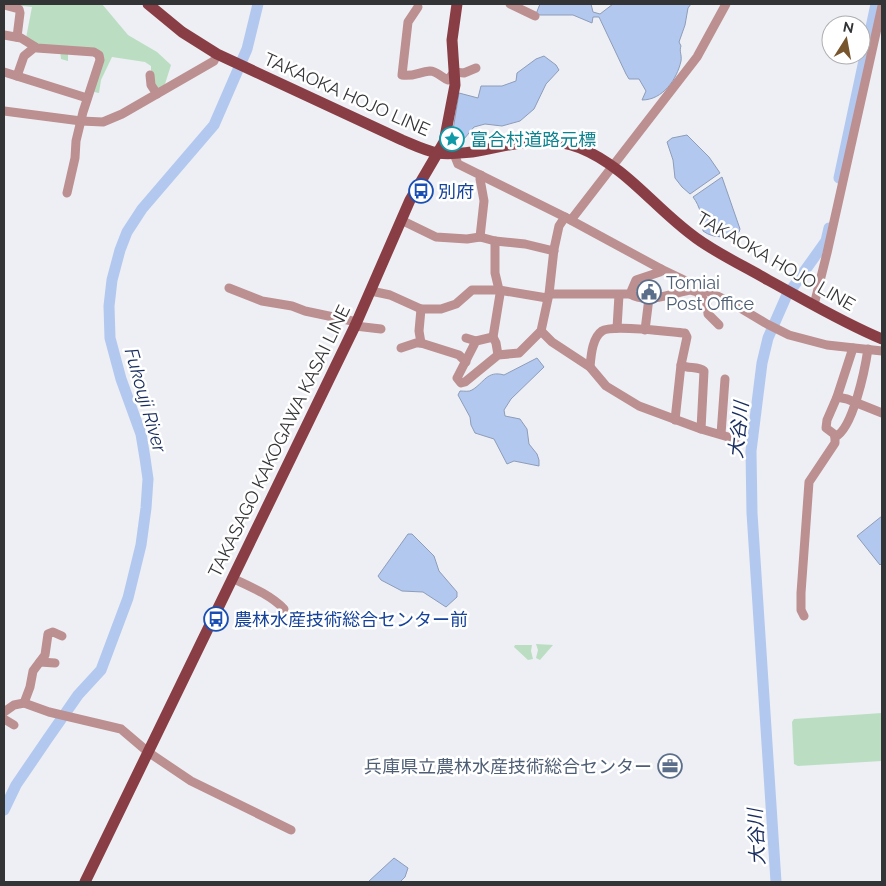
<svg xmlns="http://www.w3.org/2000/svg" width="886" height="886" font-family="Raleway,'Noto Sans JP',sans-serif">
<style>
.green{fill:#bbdec2}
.water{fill:#b3c8ef;stroke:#8d9cb8}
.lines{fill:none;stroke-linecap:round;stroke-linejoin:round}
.river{stroke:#b3c8ef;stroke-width:11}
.minor{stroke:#bc8f91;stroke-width:9}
.major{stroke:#893e45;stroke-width:11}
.labels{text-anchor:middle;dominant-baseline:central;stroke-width:5;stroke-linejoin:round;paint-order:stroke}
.street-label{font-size:18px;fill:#333436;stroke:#fff}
.culture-label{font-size:18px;fill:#0d838f;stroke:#fff;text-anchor:start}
.transit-label{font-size:18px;fill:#164399;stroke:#fff;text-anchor:start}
.service-label{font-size:18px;fill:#4e5e75;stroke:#fff;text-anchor:start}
.water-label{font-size:19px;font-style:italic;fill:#182d5d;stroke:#fff}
</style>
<rect width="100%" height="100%" fill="#edeff4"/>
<!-- green -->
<g class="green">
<polygon points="4,4 102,4 128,35 157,52 171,65 165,84 157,90 151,85 151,66 145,62 112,57 101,80 99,93 94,92 102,58 68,50 68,61 61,59 60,50 37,47 26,38 32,7"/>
<polygon points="536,644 553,645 540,660 536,658 538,650"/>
<polygon points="515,645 532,645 531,651 533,659 528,660 514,647"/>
<polygon points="882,713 882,761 798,766 794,764 792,722 794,719"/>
</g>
<!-- water -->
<g class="water">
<path d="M540 4H591L593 12 600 14 613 4H691L688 8 685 25 679 42 681 46C679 51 682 55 681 61 677 79 663 100 642 100L646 91 639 79H629L626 74 599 17H593L592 23 573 15H540L536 14Z"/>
<polygon points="544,56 556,65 559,70 546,84 534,109 520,121 502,126 485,124 474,127 464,139 452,136 459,93 478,98 481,86 502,86 516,81 517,73 536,59"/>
<polygon points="687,135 709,157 720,173 690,194 682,187 675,178 673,160 667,142 672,138"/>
<path d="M722 177 740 229 739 232C727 238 714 239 703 231 703 219 700 206 693 197Z"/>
<path d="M537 358 544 367 511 399 504 410 505 416 520 419 527 429 529 444 537 454 539 460V466L514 461 507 464 494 439 475 433 471 425 470 417 458 395 460 391C465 391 469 392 472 390 484 383 487 370 504 375Z"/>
<polygon points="882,516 882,563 880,565 857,536"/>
<polygon points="408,534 412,534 434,556 439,571 457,592 457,597 446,607 423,592 402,591 381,580 378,576"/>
<polygon points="394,858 408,868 405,877 400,882 368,882"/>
</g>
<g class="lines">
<!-- river -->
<g class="river">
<polyline points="839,178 876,4"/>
<polyline points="4,810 16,785 46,741 78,695 101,670 128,598 141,545 146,508 148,479 145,458 141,434 121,379 110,338 109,306 112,280 120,250 127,232 142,209 214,125 247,49 258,4"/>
<polyline points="776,882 752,513 751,451 762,363 768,338 786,297 826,241 829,228"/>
</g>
<!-- minor -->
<g class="minor">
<polyline points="510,4 535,16"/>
<polyline points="4,5 19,9 20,13 17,37"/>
<path d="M418 7 408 22 402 75C413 77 419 72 430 71 437 71 442 78 448 80L454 72 464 73 476 68"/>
<polyline points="4,35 21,38 37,48 94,52 99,55 100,60 83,112 76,141 75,158 67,193"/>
<polyline points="4,72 87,98"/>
<polyline points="150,75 151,85 157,94"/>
<polyline points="17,76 24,56 35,47"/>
<polyline points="4,111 81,121 103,122 122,114 214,61 217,54"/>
<polyline points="454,154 458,164 565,217 661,269 730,302 767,324 789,335 827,345 882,351"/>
<polyline points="401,220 436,237 467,239 480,237 495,241 525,244 554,251"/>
<polyline points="571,220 697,57 726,4"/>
<polyline points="480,237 484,201 480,179 481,175"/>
<polyline points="495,241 495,273 500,294 493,337 496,343 498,355"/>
<polyline points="229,288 262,301 292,306 305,311 357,322"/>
<polyline points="690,290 697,292 707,303 708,314 719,325"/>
<polyline points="371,291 390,295 421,309 441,309 456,304 472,290 499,290 547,298"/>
<polyline points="549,294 630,294 636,280 660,272 661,269"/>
<path d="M630 294C646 304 672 294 689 290L692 285"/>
<polyline points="814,305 827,253 882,6"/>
<polyline points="421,309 419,331 421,343"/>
<polyline points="355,326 381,329"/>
<polyline points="617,328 619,295"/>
<polyline points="645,330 649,298"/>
<polyline points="541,331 552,342 590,367 606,386 639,406 701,429 735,439"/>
<polyline points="493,337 476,341 457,378 461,383 465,382 498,355 519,353 541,331 549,294 554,249 559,226 565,217"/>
<polyline points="466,338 476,341"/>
<polyline points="401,348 416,343 421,343 459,355 466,362"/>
<path d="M681 365C688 369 698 366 704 371L701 429"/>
<path d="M590 367C591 356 592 338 602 331 612 324 670 332 685 333L687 337 681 365 675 420"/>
<polyline points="837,397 847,399 882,413"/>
<polyline points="721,434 725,379"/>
<polyline points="835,437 834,434 826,428 827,420 837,397 853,348"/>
<path d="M232 578C249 586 271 595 284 609"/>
<path d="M804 616 801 610V593L809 482 835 443V437C853 429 865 369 868 349"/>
<polyline points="40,662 55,663"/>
<polyline points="24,703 30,687 33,671 45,655 48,634 53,632 62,636"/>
<polyline points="4,712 14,705 24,703 49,712 121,729 148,752 191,781 291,830"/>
<polyline points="4,719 14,725"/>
</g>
<!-- major -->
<g class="major">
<path d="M148 4 182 32 217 54 402 140C414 145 426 151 438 153 449 155 461 153 472 152 509 146 543 133 580 148 627 167 655 209 696 238 718 254 744 266 768 280 805 300 843 323 882 339"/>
<polyline points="85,882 355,326 410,200 444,142 455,85 452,40 457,4"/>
</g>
</g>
<!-- icons -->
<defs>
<g id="sight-ring" transform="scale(1.25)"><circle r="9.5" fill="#fff" stroke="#0f9aa8" stroke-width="1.5"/><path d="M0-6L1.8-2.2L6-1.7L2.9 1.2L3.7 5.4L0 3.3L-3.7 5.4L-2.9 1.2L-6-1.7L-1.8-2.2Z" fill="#0f9aa8"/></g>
<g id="bus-ring" transform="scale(1.25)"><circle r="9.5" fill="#fff" stroke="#1a4fb4" stroke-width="1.5"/><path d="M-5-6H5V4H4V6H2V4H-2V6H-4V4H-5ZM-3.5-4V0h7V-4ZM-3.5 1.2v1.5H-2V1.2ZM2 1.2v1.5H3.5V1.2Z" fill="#1a4fb4"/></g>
<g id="civic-ring" transform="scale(1.25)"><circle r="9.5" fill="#fff" stroke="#5c6f8a" stroke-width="1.5"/><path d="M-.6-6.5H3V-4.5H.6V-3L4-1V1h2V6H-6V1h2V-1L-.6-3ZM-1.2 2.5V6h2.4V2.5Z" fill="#5c6f8a"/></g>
<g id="office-ring" transform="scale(1.25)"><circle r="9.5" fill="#fff" stroke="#5c6f8a" stroke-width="1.5"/><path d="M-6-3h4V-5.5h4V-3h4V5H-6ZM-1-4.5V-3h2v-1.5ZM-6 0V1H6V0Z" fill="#5c6f8a"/></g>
</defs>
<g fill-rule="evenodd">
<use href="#sight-ring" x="452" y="139"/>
<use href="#bus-ring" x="421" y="191"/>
<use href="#civic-ring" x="649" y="292"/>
<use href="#bus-ring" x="216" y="619"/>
<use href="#office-ring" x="670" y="766"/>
</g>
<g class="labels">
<!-- street labels -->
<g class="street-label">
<text transform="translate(347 94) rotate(24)">TAKAOKA HOJO LINE</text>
<text transform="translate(776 261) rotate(30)">TAKAOKA HOJO LINE</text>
<text transform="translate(279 441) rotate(-64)">TAKASAGO KAKOGAWA KASAI LINE</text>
</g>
<!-- culture labels -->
<g class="culture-label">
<text x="470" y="139">富合村道路元標</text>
</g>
<!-- transit labels -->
<g class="transit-label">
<text x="438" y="191">別府</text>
<text x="234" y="619">農林水産技術総合センター前</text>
</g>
<!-- service labels -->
<g class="service-label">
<text x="666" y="282">Tomiai<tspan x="666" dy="21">Post Office</tspan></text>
<text x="652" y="766" text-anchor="end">兵庫県立農林水産技術総合センター</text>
</g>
<!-- water labels -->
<g class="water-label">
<text transform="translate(146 400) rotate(74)">Fukouji River</text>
<text transform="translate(738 430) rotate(-84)">大谷川</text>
<text transform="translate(756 837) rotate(-93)">大谷川</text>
</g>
</g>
<!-- border -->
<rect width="886" height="886" fill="none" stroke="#333436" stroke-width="10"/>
<!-- north arrow -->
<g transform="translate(846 40) rotate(11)"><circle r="24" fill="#ffffff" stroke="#adaeaf"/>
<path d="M0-4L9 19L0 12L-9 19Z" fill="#78562d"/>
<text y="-8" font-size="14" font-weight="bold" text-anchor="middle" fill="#333436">N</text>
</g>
</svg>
